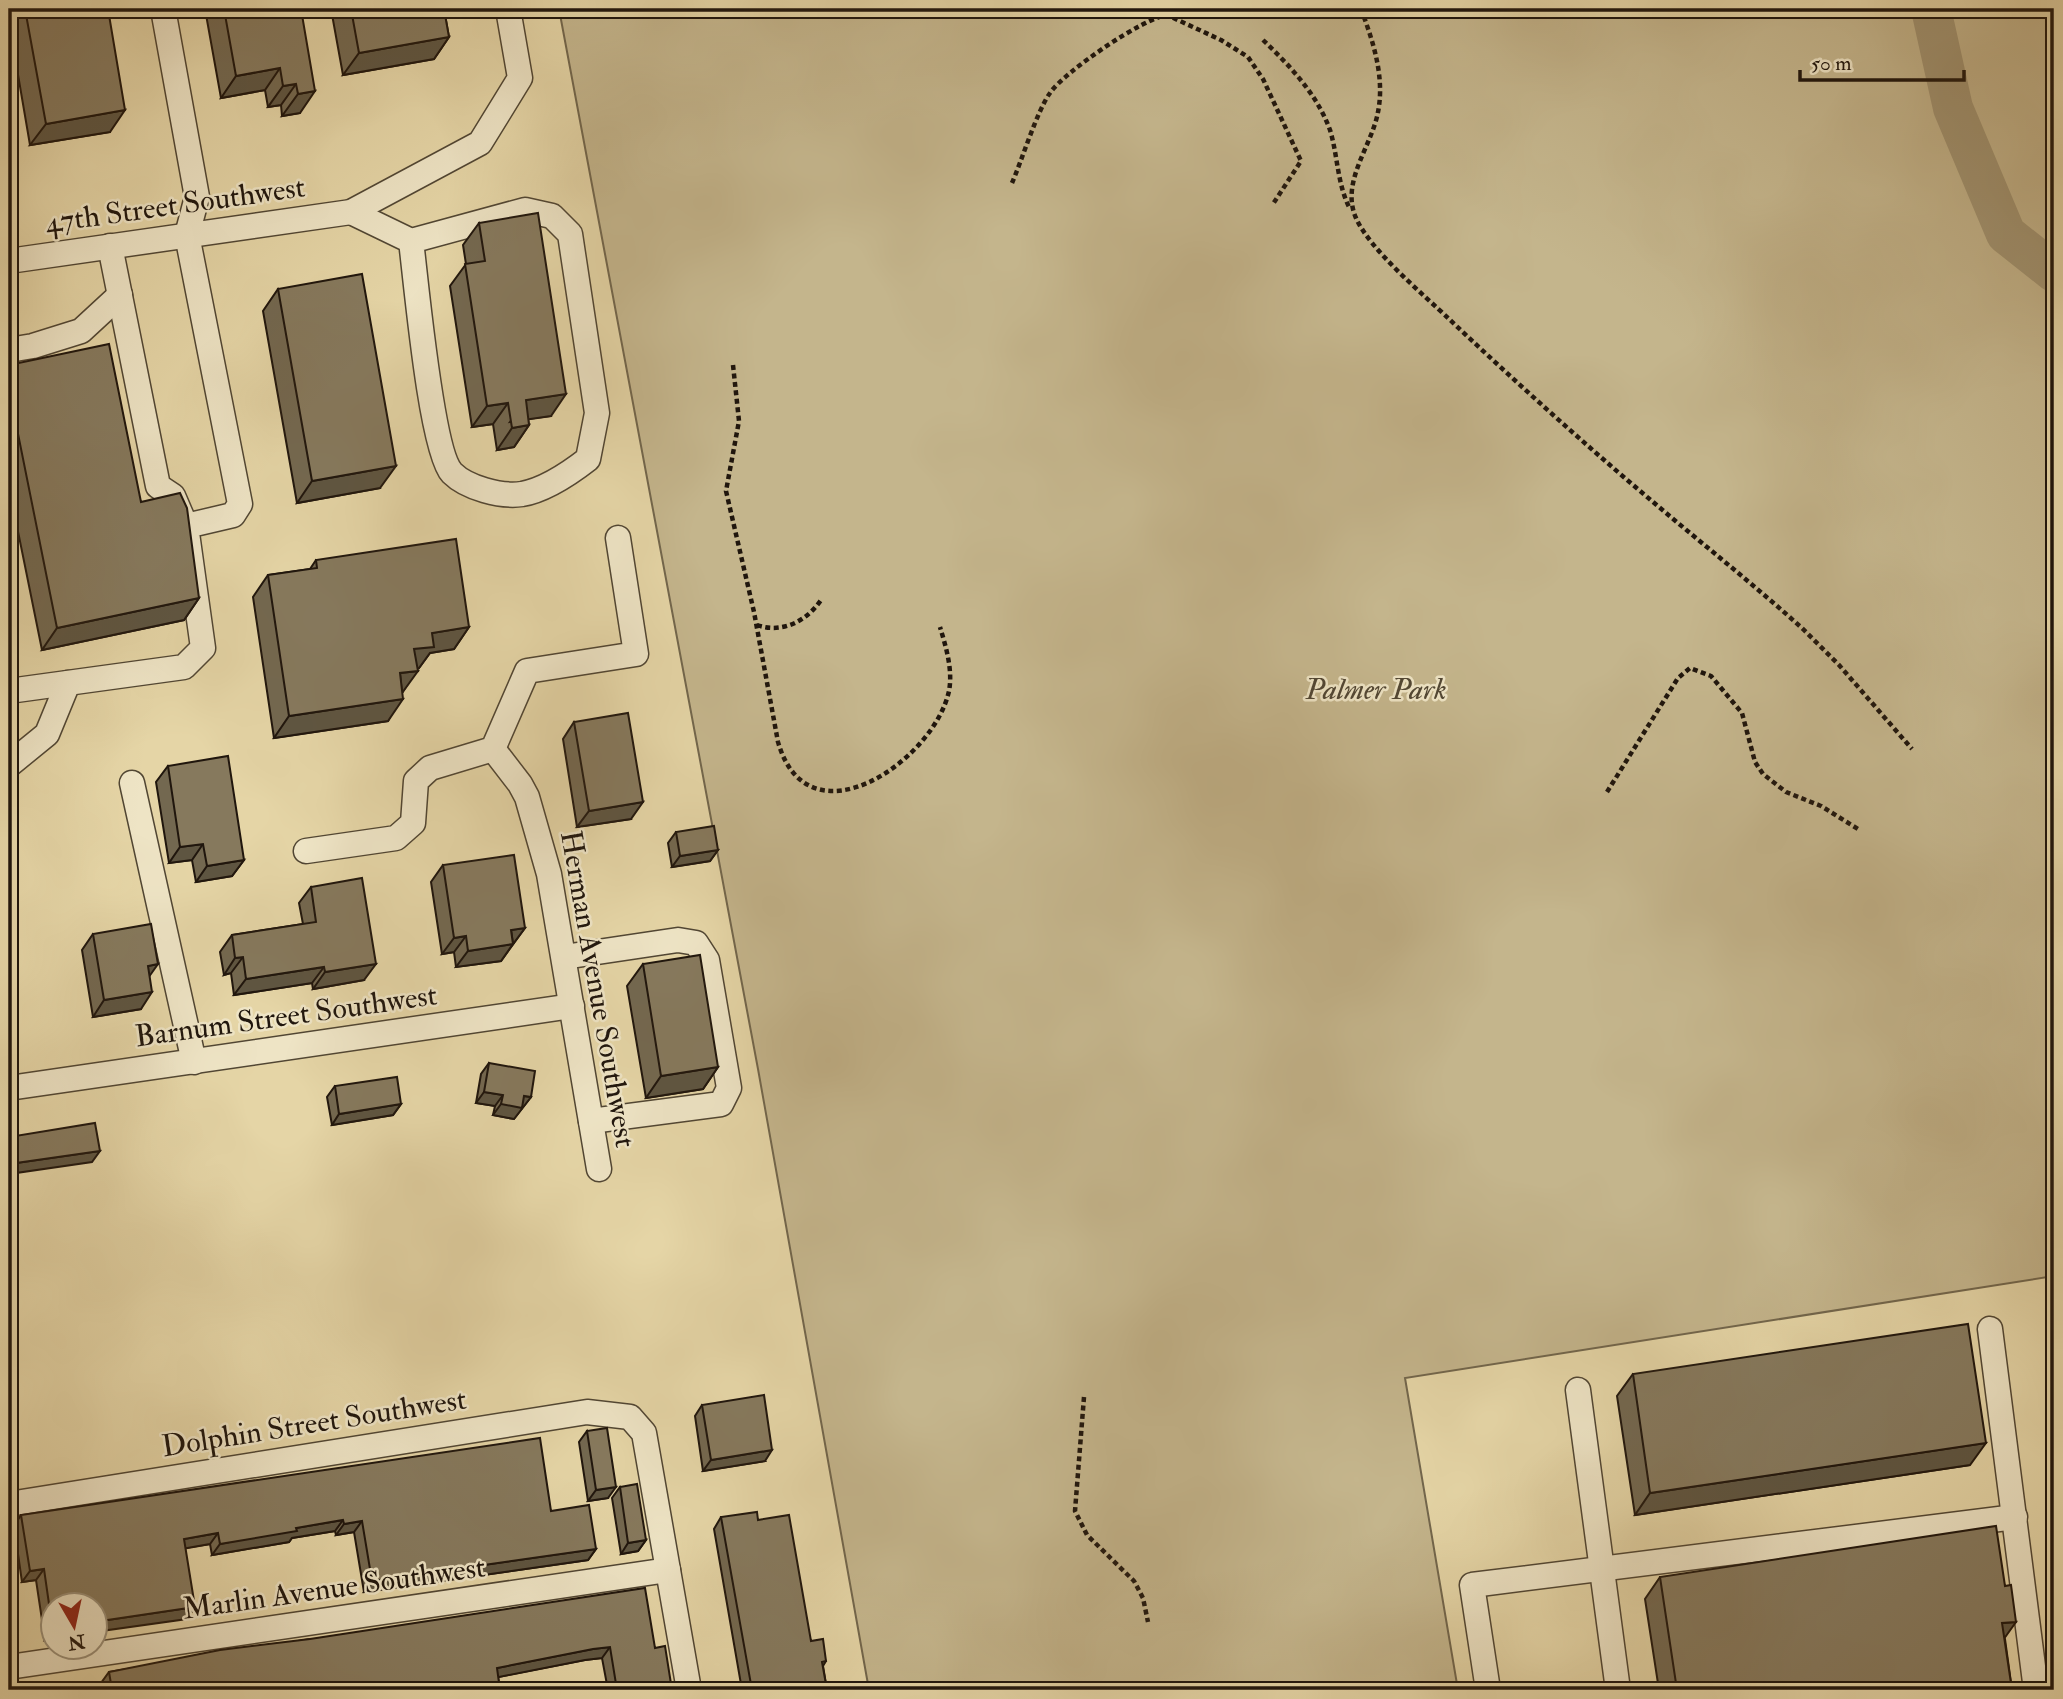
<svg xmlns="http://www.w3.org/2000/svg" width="2063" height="1699" font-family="'IM FELL Double Pica',serif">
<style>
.green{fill:#c4b58c;stroke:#72664c;stroke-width:2}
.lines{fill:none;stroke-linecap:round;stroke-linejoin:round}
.river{stroke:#a29472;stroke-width:40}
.minor-casing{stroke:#514633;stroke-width:27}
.path{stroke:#20160d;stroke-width:4.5;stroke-dasharray:5 3.5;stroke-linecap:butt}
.minor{stroke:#eee4c5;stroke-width:24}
.wall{fill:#736850;stroke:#20160d;stroke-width:2}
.shaded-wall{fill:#5e5541;stroke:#20160d;stroke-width:2}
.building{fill:#86795d;stroke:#20160d;stroke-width:2}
.labels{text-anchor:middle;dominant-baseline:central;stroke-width:5;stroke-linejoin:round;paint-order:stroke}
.street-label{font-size:30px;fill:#20160d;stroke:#eee4c5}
.park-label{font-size:30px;font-style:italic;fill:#514633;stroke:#eee4c5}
</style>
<rect width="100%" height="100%" fill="#e5d5a6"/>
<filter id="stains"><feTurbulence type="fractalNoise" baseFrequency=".00286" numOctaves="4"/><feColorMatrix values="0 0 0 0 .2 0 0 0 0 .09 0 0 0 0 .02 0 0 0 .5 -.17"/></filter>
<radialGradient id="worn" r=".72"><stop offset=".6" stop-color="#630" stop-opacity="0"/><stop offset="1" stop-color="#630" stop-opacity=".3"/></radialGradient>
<!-- green -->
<polygon class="green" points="559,9 2054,9 2054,1276 1405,1378 1458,1690 869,1690 758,1069"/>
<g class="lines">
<!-- river -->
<polyline class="river" points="1931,9 1953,108 2006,234 2054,272"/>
<!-- minor casing -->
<g class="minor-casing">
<g id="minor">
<path d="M351 212 411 241C416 280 431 451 452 473 467 488 501 497 522 494 545 490 570 473 588 459L597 413 570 234 552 216 525 210 411 241"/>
<polyline points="110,246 158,486 173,496 185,524"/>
<polyline points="9,261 351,212 480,143 520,78 508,9"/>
<polyline points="9,350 33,346 81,331 120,295"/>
<polyline points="9,691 184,667 203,648 186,526 233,515 240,504 187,235 197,197 163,9"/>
<polyline points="493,749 520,784 527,797 549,874 599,1169"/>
<polyline points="9,765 47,734 68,683"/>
<polyline points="132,783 194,1062"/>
<polyline points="306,851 396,838 413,823 416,781 430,768 493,749 527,671 636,654 618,538"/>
<polyline points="564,957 678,940 696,943 707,960 729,1088 721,1104 591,1121"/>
<polyline points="9,1088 572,1006"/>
<polyline points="1990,1329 2036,1690"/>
<polyline points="1578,1390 1618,1690"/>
<polyline points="9,1504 587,1412 630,1417 644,1433 689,1690"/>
<polyline points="9,1667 668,1570"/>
<polyline points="1488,1690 1472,1585 2015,1517"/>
</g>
</g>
<!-- path -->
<g class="path">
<path d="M1361 9C1373 41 1385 77 1378 112 1372 146 1340 182 1356 218 1370 250 1423 294 1449 319 1523 389 1600 458 1678 523 1720 558 1762 592 1803 629L1839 665 1912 749"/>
<path d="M1263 40C1290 66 1317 94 1330 130 1338 156 1337 184 1350 209"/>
<path d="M1012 183C1022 160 1037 111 1050 93 1064 72 1143 18 1167 15L1221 40 1248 57 1263 79 1301 161 1273 204"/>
<path d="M733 365 739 421 726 491 754 612 778 742C808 847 934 761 949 691 953 670 946 647 940 627"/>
<path d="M757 625C782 634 807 621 821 600"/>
<polyline points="1607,792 1678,678 1690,668 1711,676 1742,713 1755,762 1763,774 1786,792 1821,806 1858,829"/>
<polyline points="1084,1397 1075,1511 1087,1535 1134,1581 1143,1598 1148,1622"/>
</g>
<!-- minor -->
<use href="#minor" class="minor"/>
</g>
<!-- wall -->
<g class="wall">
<polygon points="9,9 108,9 110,132 30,145 9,22"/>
<polygon points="205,9 301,9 300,113 282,116 281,105 268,107 265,90 221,98"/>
<polygon points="331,9 444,9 449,37 434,59 343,75"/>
<polygon points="479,223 551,416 528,419 529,425 514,447 497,450 493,424 472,427 450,286 466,264 463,245"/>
<polygon points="278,289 380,488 297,503 263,311"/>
<polygon points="9,365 141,502 199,598 184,620 42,650 9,487"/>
<polygon points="316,560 469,627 454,649 430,653 419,668 417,669 402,693 388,721 274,738 253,597 268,575 310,569"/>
<polygon points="574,722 631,819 577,827 563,739"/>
<polygon points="168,766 244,860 232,876 196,882 192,860 169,863 156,782"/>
<polygon points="676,832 718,850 710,861 672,867 668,843"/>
<polygon points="443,865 525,928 501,961 456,967 454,952 442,954 431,882"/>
<polygon points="311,887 364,980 313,989 312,983 234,995 231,973 224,975 220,952 232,935 303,924 299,903"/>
<polygon points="93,934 149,977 141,1009 93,1017 82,950"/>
<polygon points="643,964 718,1067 703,1089 646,1098 627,986"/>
<polygon points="489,1063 531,1097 514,1119 493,1115 495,1106 476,1103 481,1074"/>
<polygon points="335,1086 401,1104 393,1115 332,1125 327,1097"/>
<polygon points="1633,1374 1970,1465 1635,1515 1617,1396"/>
<polygon points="702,1405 765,1461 703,1471 695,1416"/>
<polygon points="587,1431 608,1498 588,1501 579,1442"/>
<polygon points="620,1487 646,1540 638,1551 621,1554 612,1498"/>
<polygon points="551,1511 596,1549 588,1560 364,1592 354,1532 336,1535 335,1531 292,1538 289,1542 212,1555 210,1544 185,1548 187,1619 52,1605 52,1638 45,1640 36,1580 22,1582 14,1526 21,1515"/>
<polygon points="721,1517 758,1520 811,1641 826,1661 823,1666 827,1690 742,1690 714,1529"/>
<polygon points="1660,1577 2005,1639 2012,1690 1659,1690 1645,1599"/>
<polygon points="310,1639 655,1648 672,1690 608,1690 602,1658 585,1660 498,1677 500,1690 102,1690 101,1683 109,1672"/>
</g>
<!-- shaded-wall -->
<g class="shaded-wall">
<polygon points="449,37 434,59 343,75 359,53"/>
<polygon points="280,68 265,90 221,98 236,76"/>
<polygon points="296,84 281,105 268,107 283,86"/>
<polygon points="315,91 300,113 282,116 298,94"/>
<polygon points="125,110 110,132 30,145 46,124"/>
<polygon points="566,394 551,416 510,422 526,400"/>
<polygon points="508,403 493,424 472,427 487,406"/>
<polygon points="529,425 514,447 497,450 512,428"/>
<polygon points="396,466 380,488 297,503 312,481"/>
<polygon points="199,598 184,620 42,650 57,628"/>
<polygon points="469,627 454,649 430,653 419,668 399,671 414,649 432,633"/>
<polygon points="418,671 402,693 400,673"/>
<polygon points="403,699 388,721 274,738 289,716"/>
<polygon points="643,802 631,819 577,827 589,811"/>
<polygon points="203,844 192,860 169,863 180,847"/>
<polygon points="718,850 710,861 672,867 680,856"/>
<polygon points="244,860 232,876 196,882 207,866"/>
<polygon points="525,928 513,944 511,930"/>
<polygon points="466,936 454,952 442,954 454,938"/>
<polygon points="513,944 501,961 456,967 468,951"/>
<polygon points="243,957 231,973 224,975 235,958"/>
<polygon points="158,964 146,981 148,966"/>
<polygon points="376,964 364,980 313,989 325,972"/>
<polygon points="324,967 312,983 234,995 246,979"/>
<polygon points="152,992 141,1009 93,1017 104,1000"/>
<polygon points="718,1067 703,1089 646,1098 661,1076"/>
<polygon points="484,1092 503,1095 495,1106 476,1103"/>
<polygon points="524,1096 531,1097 514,1119 493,1115 501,1104"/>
<polygon points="401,1104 393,1115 332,1125 339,1114"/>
<polygon points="100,1151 92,1162 9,1174 9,1164"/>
<polygon points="1986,1443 1970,1465 1635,1515 1650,1493"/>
<polygon points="772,1450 765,1461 703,1471 711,1460"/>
<polygon points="616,1487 608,1498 588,1501 596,1490"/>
<polygon points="343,1520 335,1531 292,1538 289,1542 212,1555 220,1544 296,1528"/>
<polygon points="362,1521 354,1532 336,1535 344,1524"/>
<polygon points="218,1533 210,1544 176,1550 184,1539"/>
<polygon points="646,1540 638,1551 621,1554 628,1543"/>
<polygon points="596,1549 588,1560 364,1592 372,1581"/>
<polygon points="44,1569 36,1580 22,1582 30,1571"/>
<polygon points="195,1607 187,1619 94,1632 94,1622"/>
<polygon points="2016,1622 2001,1643 2002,1623"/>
<polygon points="52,1629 52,1638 45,1640"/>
<polygon points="610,1647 602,1658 585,1660 489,1679 497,1668 593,1649"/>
</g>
<!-- building -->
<g class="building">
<polygon points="25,9 108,9 125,110 46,124"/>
<polygon points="224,9 301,9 315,91 298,94 296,84 283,86 280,68 236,76"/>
<polygon points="351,9 444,9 449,37 359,53"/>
<polygon points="538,213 566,394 526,400 529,425 512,428 508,403 487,406 465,264 485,261 479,223"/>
<polygon points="362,274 396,466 312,481 278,289"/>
<polygon points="109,344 141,502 180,493 187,508 199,598 57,628 9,389 9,365"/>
<polygon points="456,539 469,627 432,633 434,647 414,649 418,671 400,673 403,699 289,716 268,575 317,568 316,560"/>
<polygon points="628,713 643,802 589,811 574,722"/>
<polygon points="228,756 244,860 207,866 203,844 180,847 168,766"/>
<polygon points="714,826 718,850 680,856 676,832"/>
<polygon points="514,855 525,928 511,930 513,944 468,951 466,936 454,938 443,865"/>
<polygon points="362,878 376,964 325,972 324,967 246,979 243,957 235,958 232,935 316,922 311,887"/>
<polygon points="151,924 158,964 148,966 152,992 104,1000 93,934"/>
<polygon points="700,955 718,1067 661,1076 643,964"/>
<polygon points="489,1063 535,1071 531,1097 524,1096 522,1108 501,1104 503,1095 484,1092"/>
<polygon points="397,1077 401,1104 339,1114 335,1086"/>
<polygon points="95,1123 100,1151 9,1164 9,1137"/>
<polygon points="1968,1324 1986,1443 1650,1493 1633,1374"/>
<polygon points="764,1395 772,1450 711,1460 702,1405"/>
<polygon points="607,1428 616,1487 596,1490 587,1431"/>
<polygon points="540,1438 551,1511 589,1505 596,1549 372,1581 362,1521 344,1524 343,1520 296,1528 297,1531 220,1544 218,1533 184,1539 195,1607 94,1622 94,1605 52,1605 52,1625 44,1569 30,1571 21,1515"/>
<polygon points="637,1484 646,1540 628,1543 620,1487"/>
<polygon points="757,1512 758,1520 789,1515 811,1641 823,1639 826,1661 822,1662 827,1690 752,1690 721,1517"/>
<polygon points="1996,1526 2005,1586 2011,1585 2016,1622 2002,1623 2012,1690 1677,1690 1660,1577"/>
<polygon points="645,1588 655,1648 665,1646 672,1690 617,1690 610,1647 593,1649 497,1668 500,1690 112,1690 109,1672 220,1650 310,1639"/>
</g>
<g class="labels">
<!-- street labels -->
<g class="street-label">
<text transform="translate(175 205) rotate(-8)">47th Street Southwest</text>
<text transform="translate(598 989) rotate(80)">Herman Avenue Southwest</text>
<text transform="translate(286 1016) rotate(-8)">Barnum Street Southwest</text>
<text transform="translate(314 1423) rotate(-9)">Dolphin Street Southwest</text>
<text transform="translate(334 1588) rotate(-8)">Marlin Avenue Southwest</text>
</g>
<!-- park labels -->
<g class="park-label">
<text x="1376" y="689">Palmer Park</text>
</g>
</g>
<!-- margin -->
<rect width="2063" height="1699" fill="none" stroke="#e5d5a6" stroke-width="35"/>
<rect x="10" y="10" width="2042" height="1678" fill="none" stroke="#20160d" stroke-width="3.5"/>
<rect x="18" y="18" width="2028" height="1664" fill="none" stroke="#20160d" stroke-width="2"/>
<!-- north arrow -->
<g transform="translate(74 1626) rotate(171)"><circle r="33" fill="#eee4c5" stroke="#9c927b" stroke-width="2"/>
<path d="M0-5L12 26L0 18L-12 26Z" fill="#8f2418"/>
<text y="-10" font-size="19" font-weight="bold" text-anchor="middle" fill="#20160d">N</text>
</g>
<!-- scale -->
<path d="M1800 70v10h164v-10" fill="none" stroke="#20160d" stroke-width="3.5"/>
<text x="1811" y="70" font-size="21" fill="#20160d" stroke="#eee4c5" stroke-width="5" paint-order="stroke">50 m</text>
<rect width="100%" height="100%" filter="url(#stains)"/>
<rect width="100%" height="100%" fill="url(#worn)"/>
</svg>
